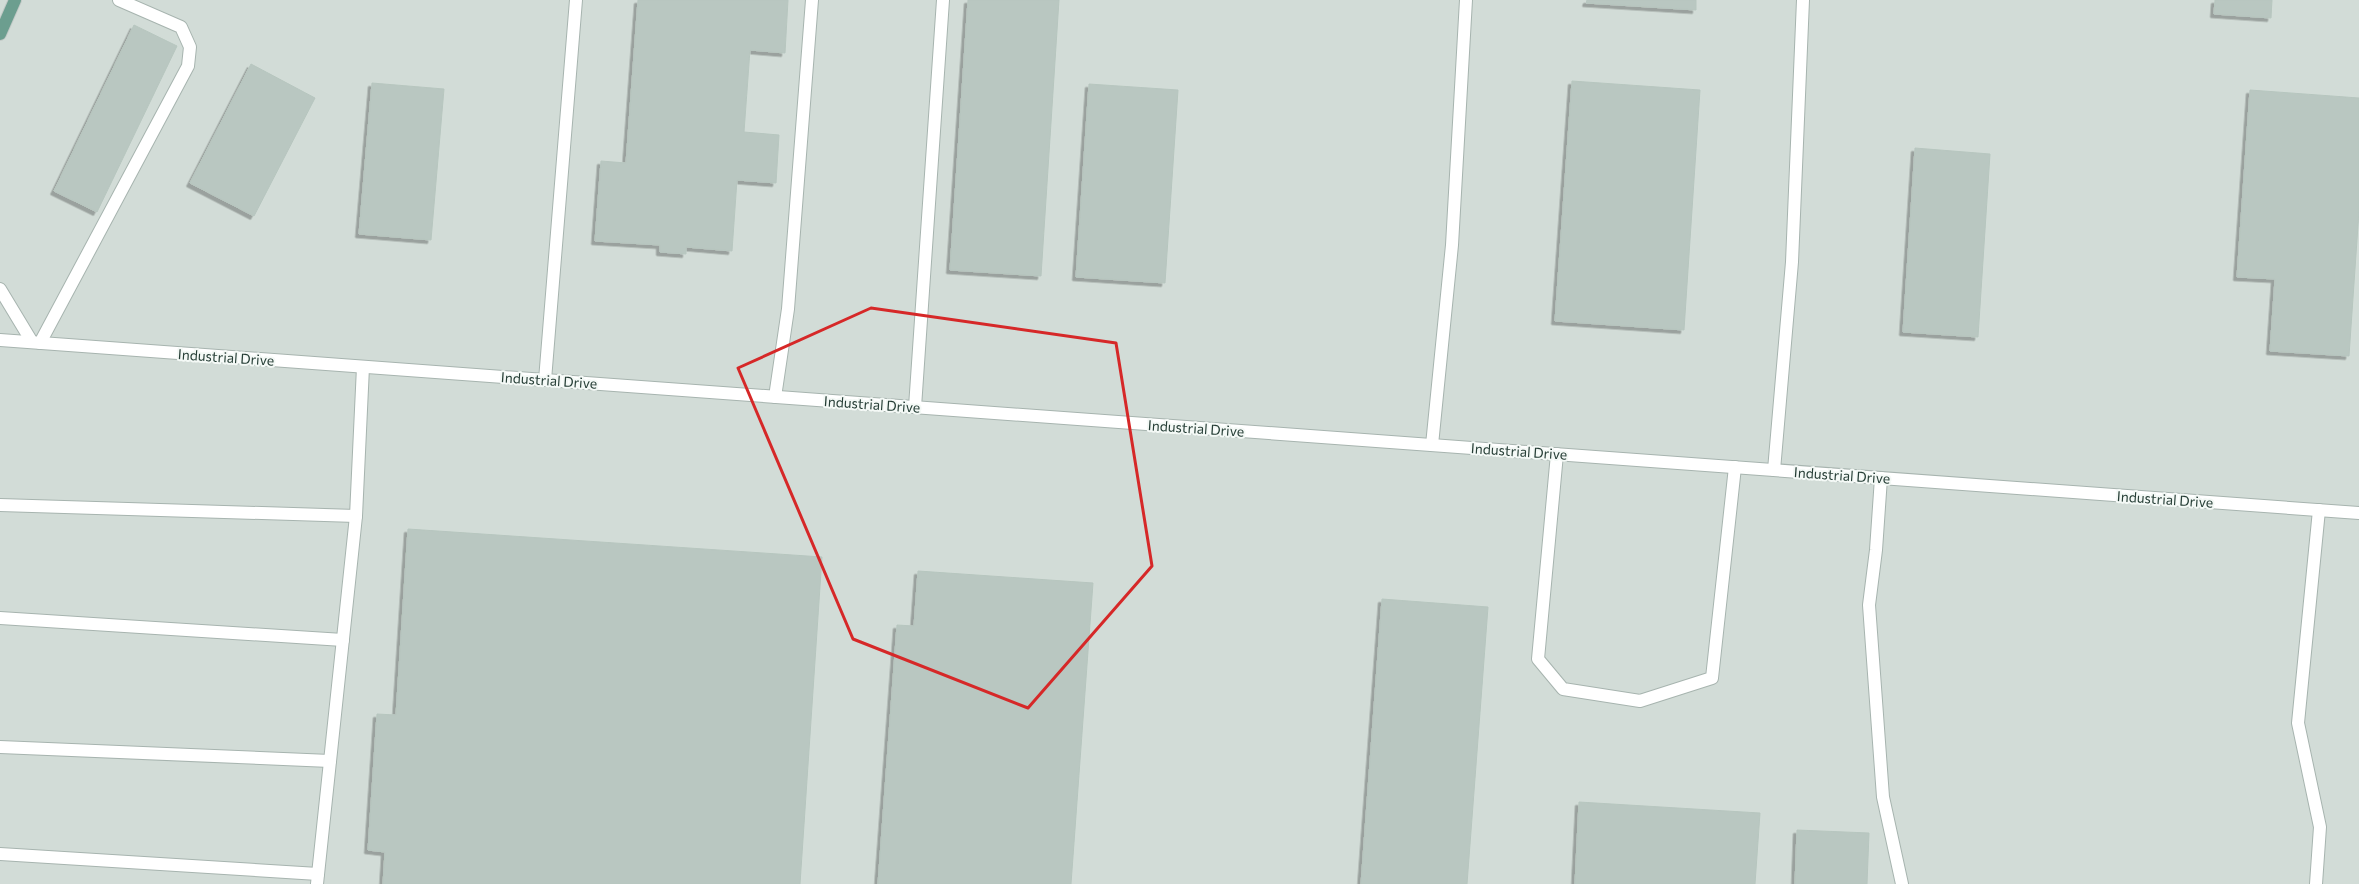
<svg xmlns="http://www.w3.org/2000/svg" width="2359" height="884" font-family="Commissioner,sans-serif">
<style>
.built{fill:#d2dcd7}
.building{fill:#b9c7c1;stroke:#b7c6bf;filter:url(#shadow)}
.lines{fill:none;stroke-linecap:round;stroke-linejoin:round}
.service-casing{stroke:#a7b4af;stroke-width:14}
.minor-casing{stroke:#a7b4af;stroke-width:14}
.primary-casing{stroke:#c2c9c6;stroke-width:14}
.service{stroke:#fff;stroke-width:12}
.minor{stroke:#fff;stroke-width:12}
.primary{stroke:#6c9e8f;stroke-width:12}
.marked{fill:none;stroke:#d62828;stroke-width:3;stroke-linejoin:round}
.labels{text-anchor:middle;dominant-baseline:central;stroke-width:4;stroke-linejoin:round;paint-order:stroke}
.street-label{font-size:14px;fill:#253d35;stroke:#f4f9f6}
</style>
<defs>
<filter id="shadow"><feDropShadow dx="-3.5" dy="3.5" stdDeviation="0" flood-color="#0004"/></filter>
</defs>
<rect width="100%" height="100%" fill="#e4ece8"/>
<!-- built -->
<rect class="built" x="0" y="0" width="2359" height="884"/>
<!-- building -->
<g class="building">
<polygon points="638,0 788,0 785,53 750,50 744,132 779,135 776,183 737,180 732,251 686,247 686,254 660,252 660,245 595,241 601,161 626,163"/>
<polygon points="968,0 1059,0 1041,276 950,270"/>
<polygon points="1587,0 1696,0 1696,10 1586,3"/>
<polygon points="2215,0 2272,0 2271,18 2214,14"/>
<polygon points="134,25 177,46 97,212 54,191"/>
<polygon points="251,64 315,98 254,216 190,183"/>
<polygon points="1572,81 1700,90 1684,330 1555,321"/>
<polygon points="372,83 444,89 431,240 359,234"/>
<polygon points="1089,84 1178,90 1165,283 1076,277"/>
<polygon points="2250,90 2359,98 2359,211 2349,356 2270,351 2275,279 2237,277"/>
<polygon points="1915,148 1990,154 1978,337 1903,332"/>
<polygon points="408,529 822,557 800,884 383,884 385,852 368,850 377,714 396,715"/>
<polygon points="918,571 1093,583 1071,884 878,884 897,625 914,626"/>
<polygon points="1382,599 1488,607 1467,884 1361,884"/>
<polygon points="1579,802 1760,813 1755,884 1575,884"/>
<polygon points="1797,830 1869,833 1867,884 1795,884"/>
</g>
<g class="lines">
<!-- service casing -->
<g class="service-casing">
<g id="service">
<polyline points="40,343 188,66 190,47 181,27 119,0"/>
<polyline points="545,380 576,0"/>
<polyline points="775,397 788,309 812,0"/>
<polyline points="915,407 943,0"/>
<polyline points="1432,445 1452,245 1466,0"/>
<polyline points="1557,454 1538,659 1563,689 1640,701 1712,678 1735,467"/>
<polyline points="1774,470 1792,262 1803,0"/>
<polyline points="1881,478 1876,550 1869,605 1883,797 1902,884"/>
<polyline points="0,505 356,516"/>
<polyline points="0,618 343,640"/>
<polyline points="0,747 330,761"/>
<polyline points="0,854 318,874"/>
<polyline points="317,884 356,516 363,367"/>
<polyline points="2316,884 2320,827 2298,723 2319,510"/>
</g>
</g>
<!-- minor casing -->
<g class="minor-casing">
<g id="minor">
<polyline points="0,289 32,342"/>
<polyline points="0,340 2359,513"/>
</g>
</g>
<!-- primary casing -->
<g class="primary-casing">
<polyline id="primary" points="0,34 15,0"/>
</g>
<!-- service -->
<use href="#service" class="service"/>
<!-- minor -->
<use href="#minor" class="minor"/>
<!-- primary -->
<use href="#primary" class="primary"/>
</g>
<!-- marked area -->
<path class="marked" d="M871 308 1116 343 1152 566 1028 708 853 639 738 368Z"/>
<g class="labels">
<!-- street labels -->
<g class="street-label">
<text transform="translate(226 357) rotate(4)">Industrial Drive</text>
<text transform="translate(549 380) rotate(4)">Industrial Drive</text>
<text transform="translate(872 404) rotate(4)">Industrial Drive</text>
<text transform="translate(1196 428) rotate(4)">Industrial Drive</text>
<text transform="translate(1519 451) rotate(4)">Industrial Drive</text>
<text transform="translate(1842 475) rotate(4)">Industrial Drive</text>
<text transform="translate(2165 499) rotate(4)">Industrial Drive</text>
</g>
</g>
</svg>
